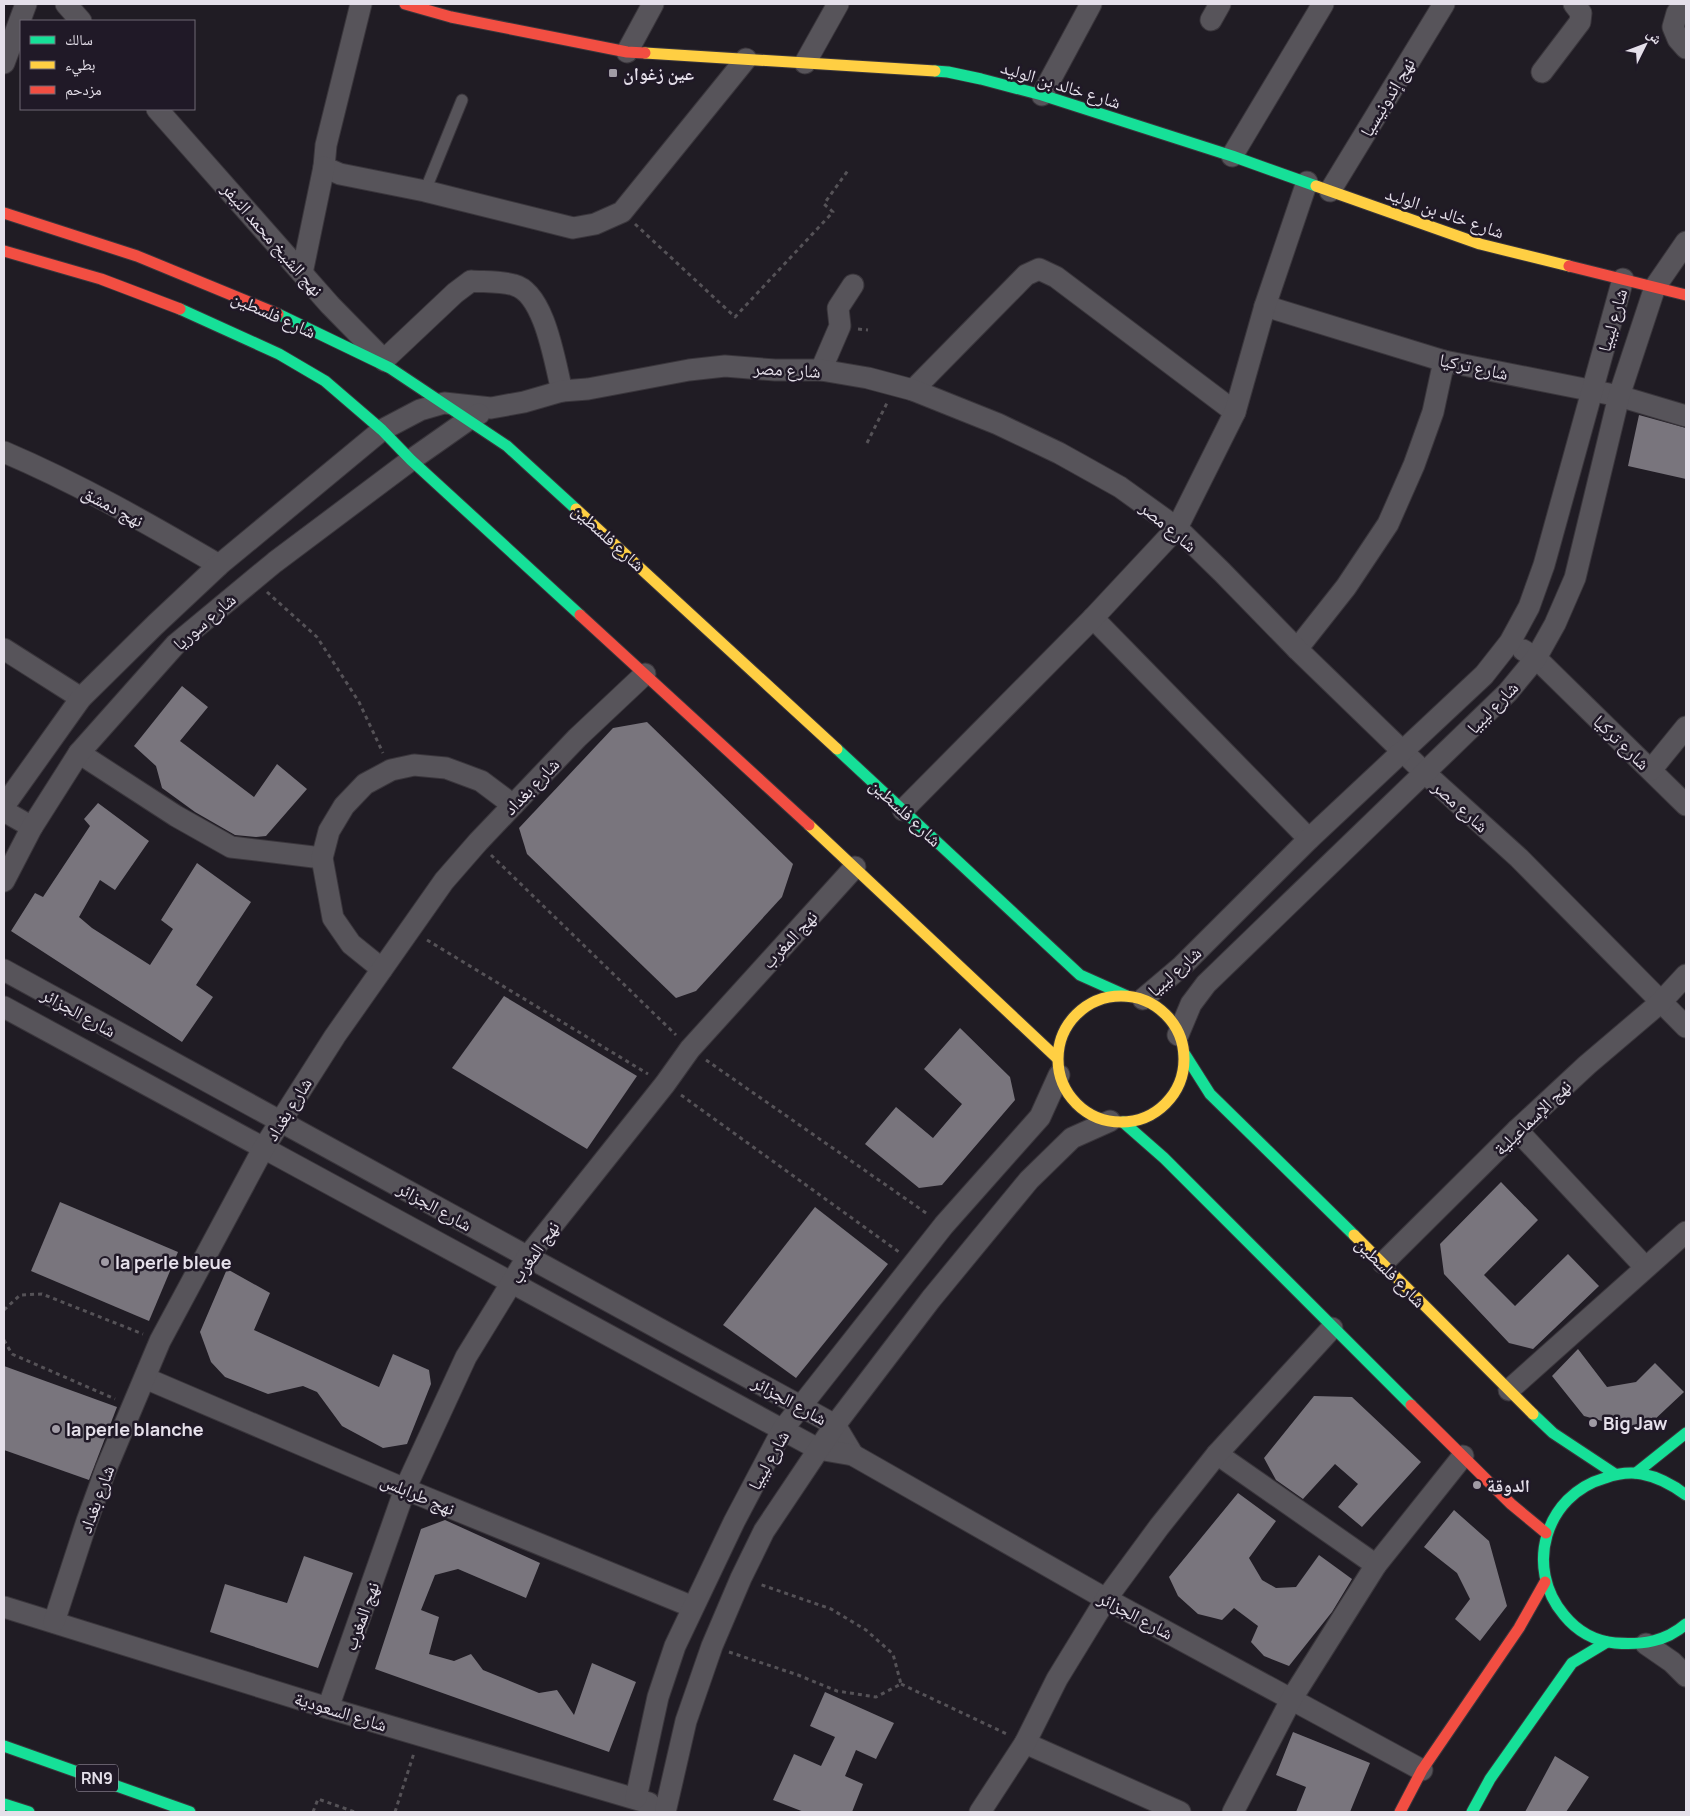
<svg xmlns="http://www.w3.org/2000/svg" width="1690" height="1816" font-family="Manrope,'Noto Naskh Arabic',sans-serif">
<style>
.building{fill:#79757d}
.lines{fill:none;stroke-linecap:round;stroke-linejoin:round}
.lane-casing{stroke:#3a363c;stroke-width:13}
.street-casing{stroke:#3a363c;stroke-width:23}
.fast-casing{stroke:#3a363c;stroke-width:13}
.slow-casing{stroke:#3a363c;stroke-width:13}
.jam-casing{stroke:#3a363c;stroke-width:13}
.path{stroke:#555257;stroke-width:3;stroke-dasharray:4 4;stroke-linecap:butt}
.lane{stroke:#57545a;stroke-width:11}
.street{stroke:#57545a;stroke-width:21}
.fast{stroke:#16e098;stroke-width:11}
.slow{stroke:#ffcf43;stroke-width:11}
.jam{stroke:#f24e42;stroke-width:11}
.poi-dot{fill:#a09ba5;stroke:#201927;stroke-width:2}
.labels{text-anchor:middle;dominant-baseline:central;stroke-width:5;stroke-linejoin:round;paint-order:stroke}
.shield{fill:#201927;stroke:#aaa4b0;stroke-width:1}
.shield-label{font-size:16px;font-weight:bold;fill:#e5e0ea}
.poi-label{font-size:18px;font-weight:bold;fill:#e5e0ea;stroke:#201927;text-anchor:start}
.street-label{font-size:18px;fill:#e5e0ea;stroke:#201927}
</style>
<rect width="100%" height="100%" fill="#201c24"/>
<!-- building -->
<g class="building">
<polygon points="1639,415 1686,428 1686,479 1628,466"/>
<polygon points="182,686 208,707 180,741 254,797 277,764 307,789 266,836 256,837 235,835 195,812 162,788 156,766 134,746"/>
<polygon points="647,722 793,864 782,897 696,991 676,998 527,854 519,828 613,728"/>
<polygon points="98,803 149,841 115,890 100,880 79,917 92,928 150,965 173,929 161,920 197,863 251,902 196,985 213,997 182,1042 11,931 35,893 43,897 90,826 84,819"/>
<polygon points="504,996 637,1076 587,1149 452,1068"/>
<polygon points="960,1028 1010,1077 1015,1100 942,1185 919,1188 865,1144 896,1107 933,1138 962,1104 924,1069"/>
<polygon points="1501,1182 1538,1220 1484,1275 1515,1306 1568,1254 1599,1286 1533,1349 1509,1343 1444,1274 1440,1244"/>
<polygon points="60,1202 178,1252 149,1321 31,1271"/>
<polygon points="815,1207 888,1264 796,1378 723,1325"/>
<polygon points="227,1269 270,1293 254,1330 379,1387 393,1354 429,1370 431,1384 407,1444 383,1448 342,1426 317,1392 303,1386 268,1394 225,1377 211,1362 200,1332"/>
<polygon points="1578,1349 1607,1387 1636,1382 1655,1363 1684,1392 1652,1422 1627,1428 1584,1416 1552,1376"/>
<polygon points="4,1366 117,1407 89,1480 4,1450"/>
<polygon points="1314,1396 1352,1397 1421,1462 1362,1527 1338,1507 1358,1484 1335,1464 1303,1499 1276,1480 1264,1458"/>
<polygon points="1238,1493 1276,1521 1249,1558 1262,1580 1276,1588 1296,1587 1319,1555 1352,1579 1332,1612 1289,1666 1264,1656 1251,1642 1258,1626 1234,1608 1222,1620 1198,1614 1178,1596 1169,1577"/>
<polygon points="1454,1510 1489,1541 1507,1606 1480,1641 1455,1619 1470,1599 1457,1573 1424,1547"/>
<polygon points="445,1520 540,1563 526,1598 458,1569 435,1575 421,1610 439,1617 429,1654 454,1661 471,1654 483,1670 539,1693 557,1690 574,1715 592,1663 636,1682 609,1752 375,1669 421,1529"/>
<polygon points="304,1556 353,1573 318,1668 210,1632 225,1584 287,1603"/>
<polygon points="825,1692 894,1723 876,1759 856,1750 845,1776 863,1784 852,1812 804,1812 773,1800 794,1754 821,1766 835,1737 810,1726"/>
<polygon points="1293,1732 1370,1763 1350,1812 1296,1812 1306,1787 1276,1775"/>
<polygon points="1555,1756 1589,1777 1566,1812 1525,1812"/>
</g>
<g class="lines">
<!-- lane casing -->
<g class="lane-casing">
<polyline id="lane" points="425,191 462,100"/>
</g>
<!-- street casing -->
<g class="street-casing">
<g id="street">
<polyline points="66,4 81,21"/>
<polyline points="361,4 326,145 324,167 340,174 425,191 573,228 595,224 622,212 746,59"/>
<polyline points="1684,4 1677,13 1673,27 1678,39 1686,48"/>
<polyline points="1211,20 1220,4"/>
<polyline points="627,52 653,4"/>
<polyline points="4,63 26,4"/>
<polyline points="805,63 838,4"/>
<polyline points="1542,72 1580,22 1581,13 1574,4"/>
<polyline points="1042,95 1091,4"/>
<polyline points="157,109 330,305 385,361"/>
<polyline points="1232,156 1323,4"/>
<polyline points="1330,191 1444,4"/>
<polyline points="302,273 324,167"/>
<polyline points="1265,306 1444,361 1619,396 1686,416"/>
<path d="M384 360 455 293 471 281C485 282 501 281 514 285 545 293 555 364 562 391"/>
<polyline points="821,370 840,326 838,308 853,285"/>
<polyline points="913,390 1026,275 1039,269 1056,277 1235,412"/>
<path d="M4 452C79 484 149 524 219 565"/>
<polyline points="1093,618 1309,839"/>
<polyline points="4,649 81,698"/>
<polyline points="1297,649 1346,587 1388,524 1414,465 1433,412 1444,361"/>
<polyline points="1523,650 1536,658 1686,805"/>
<polyline points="79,753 176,816 231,847 322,858"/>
<polyline points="1651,770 1686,727"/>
<polyline points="4,806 81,698 155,625 219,565 382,430 420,410 444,403 491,408 524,402 562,391 588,389 689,370 725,366 775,370 821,370 868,378 913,390 998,424 1059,453 1120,487 1177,528 1222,572 1297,649 1425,773 1519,858 1686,1027"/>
<polyline points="903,810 1093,618 1177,528 1235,412 1265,306 1307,182"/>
<polyline points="4,811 32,827"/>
<polyline points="4,881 32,827 79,753 176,644 275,562 411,460 468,420 479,414"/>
<polyline points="382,969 351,944 333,918 322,858 329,831 344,806 365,784 391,770 414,765 446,768 481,781 513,805"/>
<polyline points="4,970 835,1425 853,1455"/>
<polyline points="1143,999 1182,966 1309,839 1484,675 1510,642 1529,607 1544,565 1623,279"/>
<polyline points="4,1007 818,1449 853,1455 1106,1599 1422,1770"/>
<polyline points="1178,1035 1191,1004 1206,984 1508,692 1536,658 1555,624 1575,578 1619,396 1655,287 1686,242"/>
<polyline points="1517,1130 1645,1267"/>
<polyline points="1383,1263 1517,1130 1587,1065 1661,1002 1686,975"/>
<polyline points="145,1378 405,1489 693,1607"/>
<polyline points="1509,1390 1686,1232"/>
<polyline points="1217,1454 1376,1565"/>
<polyline points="4,1607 328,1708 649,1803"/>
<polyline points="54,1622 87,1521 106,1469 160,1341 263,1149 335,1036 444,881 478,842 577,738 645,674"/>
<polyline points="1646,1644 1672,1662 1686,1676"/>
<polyline points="328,1708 405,1489 466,1357 528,1256 665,1084 690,1049 855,867"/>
<polyline points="1025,1743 1180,1812"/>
<polyline points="636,1798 658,1697 675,1646 734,1522 783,1429 944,1225 1040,1117 1059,1075"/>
<polyline points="666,1808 686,1721 712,1646 741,1578 764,1531 835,1425 931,1299 1029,1180 1072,1138 1110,1121"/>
<polyline points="980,1812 1025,1743 1057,1679 1106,1599 1159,1527 1217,1454 1332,1328"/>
<polyline points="1233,1812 1292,1698 1376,1565 1463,1456"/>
</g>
</g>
<!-- fast casing -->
<g class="fast-casing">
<g id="fast">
<polyline points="935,71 948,72 981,79 1042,95 1232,156 1316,186"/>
<polyline points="180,309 279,354 325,381 382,430 411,460 580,615"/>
<polyline points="278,314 390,368 507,446 576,509"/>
<polyline points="837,749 1080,975 1127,996"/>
<polyline points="1184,1053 1210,1094 1354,1235"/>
<polyline points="1123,1122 1164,1158 1411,1405"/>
<polyline points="1533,1414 1553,1433 1615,1474"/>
<polyline points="1636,1473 1686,1433"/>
<path d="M1686 1495C1673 1485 1658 1477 1642 1474 1630 1472 1616 1474 1605 1478 1545 1495 1524 1568 1564 1615 1577 1631 1594 1641 1615 1643 1642 1645 1665 1642 1686 1624"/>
<polyline points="4,1746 190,1812"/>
<polyline points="4,1804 29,1812"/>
<polyline points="1472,1812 1490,1779 1572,1663 1607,1642"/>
</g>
</g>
<!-- slow casing -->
<g class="slow-casing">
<g id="slow">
<polyline points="645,53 935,71"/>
<polyline points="1316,186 1480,244 1569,266"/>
<polyline points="576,509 837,749"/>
<polyline points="809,825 1057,1058"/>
<circle cx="1121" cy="1059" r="63"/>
<polyline points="1354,1235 1533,1414"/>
</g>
</g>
<!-- jam casing -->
<g class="jam-casing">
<g id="jam">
<polyline points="405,4 451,17 627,52 645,53"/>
<polyline points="4,213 137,256 278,314"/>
<polyline points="4,251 101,279 180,309"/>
<polyline points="1569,266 1686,295"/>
<polyline points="580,615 809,825"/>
<polyline points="1411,1405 1511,1504 1546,1533"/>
<polyline points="1400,1812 1422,1770 1519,1628 1545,1582"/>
</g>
</g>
<!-- path -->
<g class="path">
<polyline points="635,224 735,317 833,212 824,204 849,169"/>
<polyline points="858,329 868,330"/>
<polyline points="867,443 887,403"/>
<polyline points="267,592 317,637 359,702 383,753"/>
<polyline points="491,855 676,1035"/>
<polyline points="427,940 648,1074"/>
<polyline points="706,1060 929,1215"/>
<polyline points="681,1095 899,1252"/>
<polyline points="4,1310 20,1295 42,1294 143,1334"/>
<polyline points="4,1340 12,1354 115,1399"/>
<polyline points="729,1652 798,1675 837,1691 876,1697 901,1684 893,1654 866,1630 831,1609 759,1584"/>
<polyline points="901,1684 1009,1735"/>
<polyline points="313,1812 318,1799 355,1812"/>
<polyline points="395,1812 414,1753"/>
</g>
<!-- lane -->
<use href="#lane" class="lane"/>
<!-- street -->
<use href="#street" class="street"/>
<!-- fast -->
<use href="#fast" class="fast"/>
<!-- slow -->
<use href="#slow" class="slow"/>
<!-- jam -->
<use href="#jam" class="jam"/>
</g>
<!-- markers -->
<g class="poi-dot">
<rect x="608" y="68" width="10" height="10" rx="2.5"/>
<circle cx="105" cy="1262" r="5"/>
<circle cx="1593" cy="1423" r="5"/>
<circle cx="56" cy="1429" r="5"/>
<circle cx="1477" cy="1485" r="5"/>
</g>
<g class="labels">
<!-- shield labels -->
<rect class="shield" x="76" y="1764.5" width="42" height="27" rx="4"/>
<g class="shield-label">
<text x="97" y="1778">RN9</text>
</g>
<!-- poi labels -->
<g class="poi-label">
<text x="623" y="73">عين زغوان</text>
<text x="115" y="1262">la perle bleue</text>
<text x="1603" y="1423">Big Jaw</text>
<text x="66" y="1429">la perle blanche</text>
<text x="1487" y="1485">الدوقة</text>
</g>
<!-- street labels -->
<g class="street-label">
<text transform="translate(1061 84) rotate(17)">شارع خالد بن الوليد</text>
<text transform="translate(1387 97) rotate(-59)">نهج إندونيسيا</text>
<text transform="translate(1445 212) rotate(19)">شارع خالد بن الوليد</text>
<text transform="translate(273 239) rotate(49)">نهج الشيخ محمد النيفر</text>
<text transform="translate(274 314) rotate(24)">شارع فلسطين</text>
<text transform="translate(1612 320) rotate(-74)">شارع ليبيا</text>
<text transform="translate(1474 366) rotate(12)">شارع تركيا</text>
<text transform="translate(787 369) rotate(3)">شارع مصر</text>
<text transform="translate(113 506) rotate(28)">نهج دمشق</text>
<text transform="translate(1169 526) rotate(40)">شارع مصر</text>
<text transform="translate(609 537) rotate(42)">شارع فلسطين</text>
<text transform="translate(204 621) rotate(-41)">شارع سوريا</text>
<text transform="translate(1492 707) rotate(-46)">شارع ليبيا</text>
<text transform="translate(1622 742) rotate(44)">شارع تركيا</text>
<text transform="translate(531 786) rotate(-46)">شارع بغداد</text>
<text transform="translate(1461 806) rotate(42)">شارع مصر</text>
<text transform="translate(906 812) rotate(43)">شارع فلسطين</text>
<text transform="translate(789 939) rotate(-47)">نهج المغرب</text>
<text transform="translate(1174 971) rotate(-42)">شارع ليبيا</text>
<text transform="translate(79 1012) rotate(29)">شارع الجزائر</text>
<text transform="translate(288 1109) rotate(-58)">شارع بغداد</text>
<text transform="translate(1532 1117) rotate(-44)">نهج الإسماعيلية</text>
<text transform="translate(435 1206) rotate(29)">شارع الجزائر</text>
<text transform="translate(534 1252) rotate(-55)">نهج المغرب</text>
<text transform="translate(1391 1272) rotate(45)">شارع فلسطين</text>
<text transform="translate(790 1400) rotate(29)">شارع الجزائر</text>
<text transform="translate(768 1460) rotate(-61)">شارع ليبيا</text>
<text transform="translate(418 1494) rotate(23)">نهج طرابلس</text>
<text transform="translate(96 1499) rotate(-70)">شارع بغداد</text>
<text transform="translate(1136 1615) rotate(28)">شارع الجزائر</text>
<text transform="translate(361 1616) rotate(-70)">نهج المغرب</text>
<text transform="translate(341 1711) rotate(17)">شارع السعودية</text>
</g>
</g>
<!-- border -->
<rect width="1690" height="1816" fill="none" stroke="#e5e0ea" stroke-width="10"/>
<!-- legend -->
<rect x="20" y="20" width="175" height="90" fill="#201927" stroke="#6f6975"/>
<rect x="30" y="36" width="25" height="8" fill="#16e098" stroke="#6f6975"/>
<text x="65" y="45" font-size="15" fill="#e5e0ea">سالك</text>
<rect x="30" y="61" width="25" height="8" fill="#ffcf43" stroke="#6f6975"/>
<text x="65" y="70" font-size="15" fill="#e5e0ea">بطيء</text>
<rect x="30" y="86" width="25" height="8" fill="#f24e42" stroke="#6f6975"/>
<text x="65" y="95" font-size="15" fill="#e5e0ea">مزدحم</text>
<!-- north arrow -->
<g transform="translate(1645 45) rotate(48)" stroke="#201927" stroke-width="4" paint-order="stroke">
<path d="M0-4L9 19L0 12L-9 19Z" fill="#e5e0ea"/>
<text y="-8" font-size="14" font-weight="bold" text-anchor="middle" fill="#e5e0ea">ش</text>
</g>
</svg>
